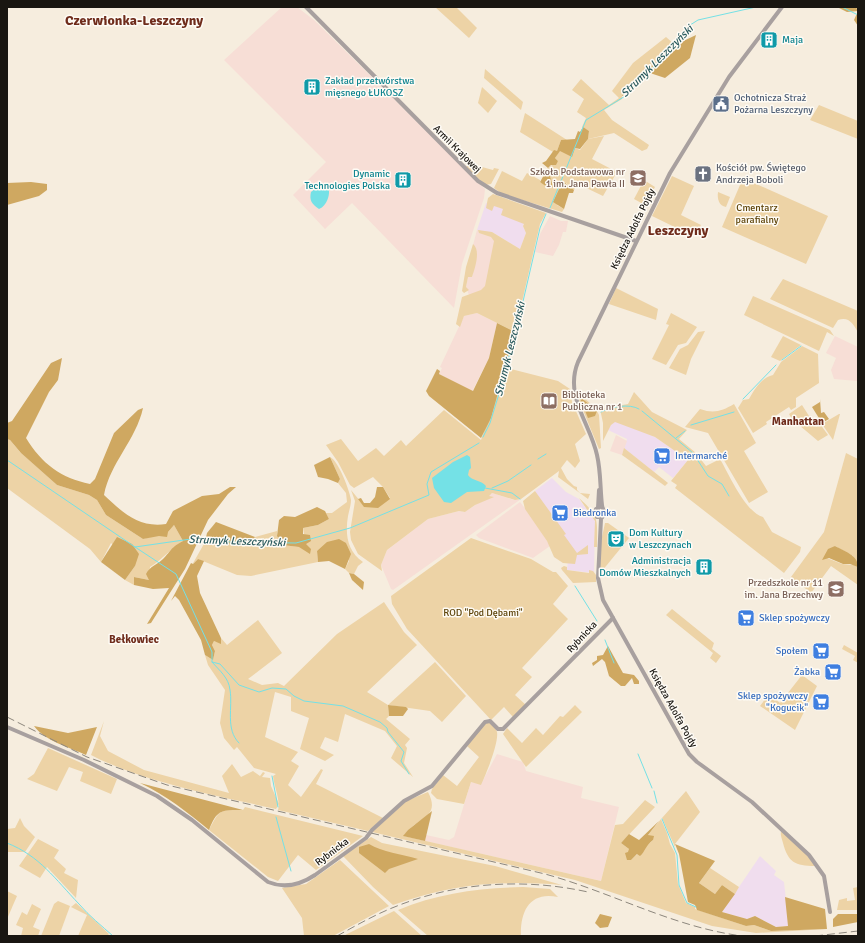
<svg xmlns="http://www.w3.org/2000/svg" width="865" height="943" font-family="Signika,sans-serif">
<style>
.commercial{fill:#f0ddee}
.industrial{fill:#f7ded6}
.green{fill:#edd3a6;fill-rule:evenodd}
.forest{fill:#cfa861}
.water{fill:#74e1e6}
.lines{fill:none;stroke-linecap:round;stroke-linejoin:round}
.stream{stroke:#74e1e6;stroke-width:1}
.tertiary{stroke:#a8a09f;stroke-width:4}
.rail{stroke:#8d877d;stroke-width:1;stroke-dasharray:8 4;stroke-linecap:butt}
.labels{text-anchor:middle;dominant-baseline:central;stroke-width:3;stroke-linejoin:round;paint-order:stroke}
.culture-label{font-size:10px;fill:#0d838f;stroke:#fefbf5;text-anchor:start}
.service-label{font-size:10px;fill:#4e5e75;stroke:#fefbf5;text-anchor:start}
.street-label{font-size:10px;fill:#191611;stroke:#fefbf5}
.worship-label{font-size:10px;fill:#5b616d;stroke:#fefbf5;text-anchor:start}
.education-label{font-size:10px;fill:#785e54;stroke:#fefbf5;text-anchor:end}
.park-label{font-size:10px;fill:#5d4308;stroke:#fefbf5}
.shop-label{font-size:10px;fill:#366cbe;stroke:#fefbf5;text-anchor:start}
.water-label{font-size:11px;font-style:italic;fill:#2b5b5e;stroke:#fefbf5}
.neighbourhood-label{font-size:11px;font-weight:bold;fill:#6f2c1b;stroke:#fefbf5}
.district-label{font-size:14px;font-weight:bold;fill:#6f2c1b;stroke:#fefbf5}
</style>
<rect width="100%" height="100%" fill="#f6edde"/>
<!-- commercial -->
<g class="commercial">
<polygon points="486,203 504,209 524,223 523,226 526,233 520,249 492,232 489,233 477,230"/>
<polygon points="614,420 655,437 688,460 673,478 659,467 654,472 624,448 627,439 608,430"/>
<polygon points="552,478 566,492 579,499 595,521 594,573 567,570 568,560 563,535 535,491"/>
<polygon points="760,856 776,871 774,875 784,882 789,926 776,927 755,916 747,919 722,912"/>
</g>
<!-- industrial -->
<g class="industrial">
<polygon points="282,7 297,7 314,20 485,189 484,198 462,264 454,308 352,203 325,229 293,195 326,162 224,60"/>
<polygon points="550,216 561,221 568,221 566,232 563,232 559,245 553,256 535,252 540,234"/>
<polygon points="477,230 496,237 486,287 483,290 469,295 466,287 468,276 472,277 476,250 473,245"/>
<polygon points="477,313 497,323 489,358 472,392 439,374 442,368 440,367 464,316"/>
<polygon points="835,336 858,347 857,381 834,379 831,370 836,358 826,353"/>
<polygon points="616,435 627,441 622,455 610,451"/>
<polygon points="492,493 514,500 521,499 393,590 391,589 381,565 387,550 428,519 459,511 465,512"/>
<polygon points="520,502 535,521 550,546 533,558 479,538 476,535"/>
<polygon points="497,754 523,762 526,771 583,787 581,798 619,807 601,881 425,841 426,835 449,840 454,837 471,782 481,784"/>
</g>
<!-- green -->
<g class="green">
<polygon points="435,7 456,7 477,28 469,38"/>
<path d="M666 37 674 44C666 54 657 63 647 70 638 77 622 86 622 99L604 110 612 120 649 145 647 149 642 151 614 133 588 139 589 131 582 127 586 118 577 112 584 99 572 90 581 79 609 105 619 98 612 91 633 63Z"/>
<polygon points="485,69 523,102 521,110 484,78"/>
<polygon points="482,87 497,101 488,113 478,103"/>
<polygon points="819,105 858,121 858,139 810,120"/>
<polygon points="525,113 567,140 561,140 557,151 553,152 520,132"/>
<polygon points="604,136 592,159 617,172 603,196 578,184 574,190 566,183 557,205 564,209 562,212 502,194 494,188 502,171 522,181 527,173 540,180 540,182 553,187 548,168 558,161 555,158 560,150 575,148 580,150 588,139"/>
<polygon points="471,164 493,170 494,168 499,169 491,184 485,185 466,167"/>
<polygon points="672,176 694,186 681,215 701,225 693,236 652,216"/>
<polygon points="743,178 828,216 806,264 722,227"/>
<polygon points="644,180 655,187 645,205 634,199"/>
<path d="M718 192 730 197 726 207C719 206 717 199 718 192Z"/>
<polygon points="493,194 546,213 540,224 515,332 477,313 464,316 460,327 456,324 462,297 481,290 485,286 494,241 491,237 479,233 478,230 492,232 520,249 526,233 523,226 524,224 501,215 503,209 494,206 492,211 486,208 488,198"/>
<path d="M473 244C481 250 475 268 472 277H468L466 287 469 290 464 293 462 291 466 267Z"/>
<path d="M783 279 858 311V332C853 324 849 316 838 320L833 328 770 299Z"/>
<polygon points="616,288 658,309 656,320 609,304"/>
<polygon points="753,296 830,330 834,336 827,332 819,351 744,315"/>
<polygon points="671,313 697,327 686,343 678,345 666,365 652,359 669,325 666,324"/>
<polygon points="705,331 691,359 686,375 669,368 680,349 688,345 698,332"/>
<polygon points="783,336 801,345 780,361 771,357"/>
<path d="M802 346 818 354 819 383 796 398V407L791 410 789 407 766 422 767 424 753 433 738 408 743 400 749 399C755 389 761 378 773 375L781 362Z"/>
<polygon points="507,368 558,381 570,389 572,402 586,434 575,444 580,461 575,468 567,460 561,468 567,479 574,486 577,487 577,490 580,493 590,494 588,499 558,477 559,471 521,499 515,500 492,493 489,496 494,497 475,505 465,512 459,511 428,519 387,550 381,565 382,571 358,554 351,540 350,532 355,501 351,490 365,507 390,498 383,487 373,477 354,488 350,485 338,462 326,445 341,439 358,461 376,448 384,456 401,440 406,446 444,410 481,440"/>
<polygon points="577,391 596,409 599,415 601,448 599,449 580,403"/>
<path d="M634 392 652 412 687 430 679 439 696 453 706 466 720 459C729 474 745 512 763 517L772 532 801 547 800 552 784 573 675 488 677 485 671 481 688 460 655 437 615 422 611 425 603 441V423L600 409 628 404Z"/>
<path d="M734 404 756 443 744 451 768 492 749 503 708 433 685 427 700 409C714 414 722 411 734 404Z"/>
<polygon points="802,405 816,427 820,424 828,435 818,441 799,425 796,426 789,414"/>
<polygon points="839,414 840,414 833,440 822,424"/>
<path d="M7 439 10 440 20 452 57 485 89 495 97 500 106 515 143 539 168 532 174 525 183 541C170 549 163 559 150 567L149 580 134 577V585L125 580 135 566 111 543 101 562 90 549 7 488Z"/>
<polygon points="624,448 668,483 665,486 622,455"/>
<path d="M846 453 858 459V585L831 566 811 593 791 577 824 532ZM835 546 853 556V565L842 564 827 558Z"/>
<path d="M330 457C338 460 350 491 351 500 351 505 349 511 348 516 345 534 347 551 363 562L358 566 354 574 349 573 345 569 349 561 346 543 317 551 318 562 251 576 237 575 198 559 192 565 205 542 248 545 255 537 277 531V536L282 545 299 547 306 544 303 528 318 525 329 519 326 513H332L347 502 346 493 338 483 340 479Z"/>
<polygon points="535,491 566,534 564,535 577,553 588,545 588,554 577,555 575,564 563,563 554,557 547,541 525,509 523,501"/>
<path d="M579 498C600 517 597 519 597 547H594L595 521Z"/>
<polygon points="605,523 608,523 629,538 602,571 600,570 600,546"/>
<polygon points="471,538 531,559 553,572 556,572 568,586 553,604 568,619 522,668 532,677 515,695 526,705 513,717 504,707 491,720 407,629 392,604 391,596"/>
<polygon points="564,566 567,567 567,570 589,573 589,570 593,571 596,575 596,582 573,583 562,570 561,568"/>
<path d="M384 602 404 632 417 645 367 692 388 705 435 662 466 696 442 722 430 711 388 705 389 716 386 719 410 739 405 745 407 748 404 763 413 777 391 758 397 746 385 731 345 714 338 742 325 737 320 748 334 755 325 761 300 749 309 718 291 711V697L275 692 265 737 298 752 291 761 299 766 288 785 301 797 321 769 323 770 316 784 383 818 368 831 278 810C281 802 274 786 273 776L276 774 254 768 237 747 234 750 224 738 220 723 225 690 208 665 205 655 213 660 215 651 212 645 214 641 221 643V638L227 645 258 620 282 653 248 679 262 685 278 683 284 686 337 634Z"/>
<polygon points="672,609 714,643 712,649 721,656 716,663 710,658 713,653 666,615"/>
<polygon points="844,645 858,653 858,663 853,660 855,656 842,649"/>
<polygon points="802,675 817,686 795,730 760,706 769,694 780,703"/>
<polygon points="575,705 582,712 526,767 503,734 507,728 522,743 536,728 543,735 560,716 563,717"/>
<path d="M104 721 100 736 108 751 144 770 229 793 222 776 232 764 241 777 253 771 260 776 263 772 265 773 262 777 270 778 271 786 279 804 276 809C218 796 143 782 91 755Z"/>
<path d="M489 722C492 725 496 728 497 732 499 743 486 774 481 785L471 782 464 804 437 799 431 793 432 789 443 775 457 786 479 757 467 746 484 724Z"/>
<polygon points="48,748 117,779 111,794 80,781 83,772 69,767 57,791 27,779 34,774"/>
<polygon points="686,791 700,812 675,844 675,847 662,818"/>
<path d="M428 792C442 819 415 817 404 836L601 881 615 825 623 824 645 800 655 807 621 843 629 849 631 860 653 840 648 835 661 819 667 833 670 844 675 853 678 884 686 903 695 907V909L746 926 754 925 771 931 827 929 756 933 712 926 575 880 372 832 406 801Z"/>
<path d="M245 807 363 836 316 870 298 855 278 881 268 877 209 830C220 809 219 810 243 810Z"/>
<polygon points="20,818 24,826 35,837 25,852 7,852 7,829 15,828"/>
<path d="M781 831 807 855 815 866C795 866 788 862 783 843 782 839 780 835 781 831Z"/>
<path d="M371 837 382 843 495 866 562 885C498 880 454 884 393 905L373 887 343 856Z"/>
<polygon points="38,839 59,850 54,858 66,869 64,873 78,880 76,898 47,867 40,878 19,866"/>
<polygon points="340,860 389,906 333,936 304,936 302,918 282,888 306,884"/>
<polygon points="710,868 739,887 735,894 722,885 715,894 699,883"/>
<path d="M523 887 550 889 558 897C530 891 520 911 521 936H428L398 910C438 893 480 888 523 887Z"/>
<polygon points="858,887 858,910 837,910 839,900 847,898 847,901 855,900 853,888"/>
<polygon points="7,891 17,896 7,919"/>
<polygon points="58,901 70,906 59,936 41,936 54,904"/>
<polygon points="76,903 109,934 107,936 78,936 87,915 71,907"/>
<polygon points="32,904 41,909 33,927 40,930 38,936 21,936 23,928 16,925 22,912 27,915"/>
<polygon points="394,911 422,936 344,936 347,934"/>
</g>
<!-- forest -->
<g class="forest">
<polygon points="837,7 856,7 858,11 858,26 854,20 858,11 847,12"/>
<polygon points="696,35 690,58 665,78 650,73 675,45"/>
<path d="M662 57 627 94 622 96C625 83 651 67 662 57Z"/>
<polygon points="583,127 589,131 588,139 580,149 575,148 572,157 560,151 555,158 558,161 556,165 551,165 548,168 553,187 550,189 540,182 548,168 542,163 546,161 554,150 557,151 561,140 575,139 578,131 580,132"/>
<polygon points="31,182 47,184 47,190 39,196 7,205 7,183"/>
<polygon points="565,183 574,190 573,193 569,193 564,209 553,202 561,185"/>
<polygon points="497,323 515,332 491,418 481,438 429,396 426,391 437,369 440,371 439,374 473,391 489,358"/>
<path d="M62 358 58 380 49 392 26 438C42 464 61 478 90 484L95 479 114 433 138 410 143 408C136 440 110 463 104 495 123 513 139 528 166 524L173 511 202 496 219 494 230 487H236L228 494 208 520 185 569 151 623 147 624 169 588 153 589 134 585V577L149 580 146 574C150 566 157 565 163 559 172 550 170 548 183 541L174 525 168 532 167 537 159 536 143 539 106 515 97 500 89 495 57 485 21 453 10 440 7 439V423L12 421 51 363Z"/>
<polygon points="579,396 597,411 595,416 588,418"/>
<polygon points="820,399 821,413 824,412 829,419 822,423 812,407 820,402"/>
<polygon points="330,457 340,479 338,483 328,479 318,477 314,465"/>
<polygon points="377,487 383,487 390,499 378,508 364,507 358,499 361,498 364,503 370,503 375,497"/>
<polygon points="317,507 325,511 329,519 318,525 303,528 303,534 310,535 311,541 306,544 311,549 310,554 299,547 282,545 277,536 279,520 284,516 295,517"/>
<polygon points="216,522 255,537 248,545 205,542 207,533"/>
<polygon points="117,537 132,544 139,554 135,566 125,580 101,562"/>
<polygon points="339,539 346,543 351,554 345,569 329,561 318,562 317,551 327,542"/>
<path d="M835 546C844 551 858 555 858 567L850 564H843L829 558 822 560 828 549Z"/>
<polygon points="198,559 204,561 197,576 200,593 221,638 221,644 214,641 212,645 215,651 213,660 205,655 201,640 179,600 175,596 171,601 191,563 193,564"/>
<polygon points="349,573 354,574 364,582 363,590 352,580"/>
<polygon points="608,646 623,673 634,675 639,681 639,684 634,684 632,678 625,686 621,686 609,676 605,662 602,659 593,666 592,663 597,660 597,656 603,655"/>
<polygon points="388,705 406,707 408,709 403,716 389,716"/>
<path d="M34 726 68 733 97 727 86 755C69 747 45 741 34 726Z"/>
<path d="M140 783 243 810C222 810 217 809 209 830 187 812 166 795 140 783Z"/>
<polygon points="432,811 425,841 403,836 408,830"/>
<path d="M659 821 648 835 654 836 653 840C645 846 645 852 640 856L637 854 631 860H627L625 853 628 852 629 849 621 843 629 834 639 840Z"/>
<path d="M369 844C382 852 402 854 418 859L389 869 385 873 359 853V847Z"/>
<polygon points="675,844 715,861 699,883 715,894 722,885 735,894 722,912 747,919 755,916 776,927 788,926 785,897 825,909 827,929 771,931 754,925 746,926 697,910 695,905 688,902 679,854"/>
<polygon points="600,914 612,917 608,927 600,928 595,923"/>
<polygon points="838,914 858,914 858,922 833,927 833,919"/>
</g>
<!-- water -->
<g class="water">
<path d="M323 183 327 185C332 192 327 206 319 209 312 204 309 201 311 192Z"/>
<path d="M467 455 470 457 471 468 469 470 468 475C472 481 481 480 486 486L484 491 467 492 451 503 444 502 434 488 432 478 453 462Z"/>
</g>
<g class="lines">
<!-- stream -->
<g class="stream">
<polyline points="842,7 858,15"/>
<polyline points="550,208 586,120 627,95 671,49 687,27 698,20 756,7"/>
<polyline points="782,360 801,346"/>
<polyline points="743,399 776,365"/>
<polyline points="642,411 693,453 708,476 722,484 729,496"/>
<path d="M601 412C611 407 629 403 639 409"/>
<polyline points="691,425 734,412"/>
<polyline points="483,437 490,423 498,397 518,323 540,228 546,214"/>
<polyline points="676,438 685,431"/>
<polyline points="538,459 546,454"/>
<polyline points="7,460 135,547 191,539 231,542 296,543 350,528 429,495 427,484 431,472 479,443"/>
<polyline points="485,488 512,493 520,499"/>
<polyline points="492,488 508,481 531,465"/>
<path d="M135 547 176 574 212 652V662C219 670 229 678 230 690 233 707 225 729 239 743"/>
<polyline points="575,586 597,621"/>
<polyline points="605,640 614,663"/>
<polyline points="212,662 220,664 239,685 259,692 272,688 286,689 294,696 304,701 343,706 380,722 387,728 388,732 404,752 401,761 409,774"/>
<polyline points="638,754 652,788"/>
<polyline points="272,776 278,807"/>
<polyline points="654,791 657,803"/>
<polyline points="276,817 291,871"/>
<polyline points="662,819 677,855 679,885 687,903 696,907"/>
<path d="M7 843C40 856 55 879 79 904 89 916 102 926 113 936"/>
</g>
<!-- tertiary -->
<g class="tertiary">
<polyline points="306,7 478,181 497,193 636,241"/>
<path d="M782 7 729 77 670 173 578 362C564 396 590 423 597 455 601 472 600 488 602 505 602 508 604 510 605 513L601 519 598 578 603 600 689 754 697 762 752 802 809 855 824 876 830 912"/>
<polyline points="600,507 596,509 595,513 597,517 602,517"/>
<polyline points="598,508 599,490"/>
<path d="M7 727 84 760 157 796 192 820 268 882C285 889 300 885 315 875L366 838 372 830 404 801 432 786 485 722 490 721 498 729H503L613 618"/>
</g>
<!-- rail -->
<g class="rail">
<path d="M7 717 87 757 167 785 545 874C611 892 673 927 742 936"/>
<path d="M337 936C357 925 376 914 397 906 457 882 525 878 588 892"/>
<polyline points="815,936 858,931"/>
</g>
</g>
<!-- icons -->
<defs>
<g id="building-square" transform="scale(0.9)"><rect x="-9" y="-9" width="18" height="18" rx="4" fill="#0f9aa8" stroke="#fefbf5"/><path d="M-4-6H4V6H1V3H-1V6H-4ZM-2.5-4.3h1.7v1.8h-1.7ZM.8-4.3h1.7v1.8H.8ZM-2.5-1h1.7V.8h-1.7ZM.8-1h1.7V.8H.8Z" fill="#fff"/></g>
<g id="civic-square" transform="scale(0.9)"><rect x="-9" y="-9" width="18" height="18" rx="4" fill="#5c6f8a" stroke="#fefbf5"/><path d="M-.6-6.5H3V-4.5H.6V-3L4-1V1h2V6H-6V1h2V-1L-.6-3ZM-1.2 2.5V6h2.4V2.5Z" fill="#fff"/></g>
<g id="church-square" transform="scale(0.9)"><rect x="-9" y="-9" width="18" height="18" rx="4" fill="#6b7280" stroke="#fefbf5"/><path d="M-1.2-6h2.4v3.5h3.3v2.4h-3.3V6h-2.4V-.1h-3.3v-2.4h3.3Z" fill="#fff"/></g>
<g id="school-square" transform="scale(0.9)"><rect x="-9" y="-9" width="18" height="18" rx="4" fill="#8d6e63" stroke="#fefbf5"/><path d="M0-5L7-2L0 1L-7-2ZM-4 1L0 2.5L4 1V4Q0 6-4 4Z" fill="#fff"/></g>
<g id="library-square" transform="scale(0.9)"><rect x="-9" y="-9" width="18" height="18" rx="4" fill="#8d6e63" stroke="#fefbf5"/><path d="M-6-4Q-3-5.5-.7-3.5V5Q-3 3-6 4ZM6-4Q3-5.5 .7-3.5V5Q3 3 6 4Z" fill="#fff"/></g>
<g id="supermarket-square" transform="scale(0.9)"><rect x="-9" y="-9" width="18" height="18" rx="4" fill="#3f7fe0" stroke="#fefbf5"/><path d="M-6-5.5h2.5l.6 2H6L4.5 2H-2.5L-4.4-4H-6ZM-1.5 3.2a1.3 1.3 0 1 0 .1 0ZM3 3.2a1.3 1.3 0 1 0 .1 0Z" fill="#fff"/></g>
<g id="theatre-square" transform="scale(0.9)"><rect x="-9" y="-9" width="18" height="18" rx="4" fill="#0f9aa8" stroke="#fefbf5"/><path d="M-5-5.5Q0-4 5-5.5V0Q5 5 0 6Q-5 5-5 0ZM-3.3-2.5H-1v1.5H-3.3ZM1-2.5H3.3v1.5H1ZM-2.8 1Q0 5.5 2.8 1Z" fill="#fff"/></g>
</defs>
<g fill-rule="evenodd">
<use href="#building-square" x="769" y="40"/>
<use href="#building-square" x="312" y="87"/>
<use href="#civic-square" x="721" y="104"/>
<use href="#church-square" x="703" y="174"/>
<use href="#school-square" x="638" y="178"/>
<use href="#building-square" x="403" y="180"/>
<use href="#library-square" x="549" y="401"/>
<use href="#supermarket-square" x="662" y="456"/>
<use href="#supermarket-square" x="560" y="513"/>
<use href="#theatre-square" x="616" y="539"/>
<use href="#building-square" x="704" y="567"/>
<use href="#school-square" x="836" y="589"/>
<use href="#supermarket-square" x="746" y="618"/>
<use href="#supermarket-square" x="821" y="651"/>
<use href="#supermarket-square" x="833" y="672"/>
<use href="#supermarket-square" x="821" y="702"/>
</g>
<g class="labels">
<!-- culture labels -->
<g class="culture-label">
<text x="782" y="40">Maja</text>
<text x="325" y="81">Zakład przetwórstwa<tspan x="325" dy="12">mięsnego ŁUKOSZ</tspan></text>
<text x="390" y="174" text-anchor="end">Dynamic<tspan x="390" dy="12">Technologies Polska</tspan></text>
<text x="629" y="533">Dom Kultury<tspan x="629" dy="12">w Leszczynach</tspan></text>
<text x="691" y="561" text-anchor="end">Administracja<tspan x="691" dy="12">Domów Mieszkalnych</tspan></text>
</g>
<!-- service labels -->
<g class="service-label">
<text x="734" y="98">Ochotnicza Straż<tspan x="734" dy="12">Pożarna Leszczyny</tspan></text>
</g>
<!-- street labels -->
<g class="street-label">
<text transform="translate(457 149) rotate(45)">Armii Krajowej</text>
<text transform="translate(633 229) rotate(-64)">Księdza Adolfa Pojdy</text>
<text transform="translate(582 637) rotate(-47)">Rybnicka</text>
<text transform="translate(673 708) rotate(61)">Księdza Adolfa Pojdy</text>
<text transform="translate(332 852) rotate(-37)">Rybnicka</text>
</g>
<!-- worship labels -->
<g class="worship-label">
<text x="716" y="168">Kościół pw. Świętego<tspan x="716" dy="12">Andrzeja Boboli</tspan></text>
</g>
<!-- education labels -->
<g class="education-label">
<text x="625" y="172">Szkoła Podstawowa nr<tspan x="625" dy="12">1 im. Jana Pawła II</tspan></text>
<text x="562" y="395" text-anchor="start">Biblioteka<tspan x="562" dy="12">Publiczna nr 1</tspan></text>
<text x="823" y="583">Przedszkole nr 11<tspan x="823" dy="12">im. Jana Brzechwy</tspan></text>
</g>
<!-- park labels -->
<g class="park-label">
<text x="757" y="208">Cmentarz<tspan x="757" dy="12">parafialny</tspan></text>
<text x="483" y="613">ROD "Pod Dębami"</text>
</g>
<!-- shop labels -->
<g class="shop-label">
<text x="675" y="456">Intermarché</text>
<text x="573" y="513">Biedronka</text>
<text x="759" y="618">Sklep spożywczy</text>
<text x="808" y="651" text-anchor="end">Społem</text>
<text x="820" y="672" text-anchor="end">Żabka</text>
<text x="808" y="696" text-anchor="end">Sklep spożywczy<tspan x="808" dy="12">"Kogucik"</tspan></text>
</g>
<!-- water labels -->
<g class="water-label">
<text transform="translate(657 61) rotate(-45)">Strumyk Leszczyński</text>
<text transform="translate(510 349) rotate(-76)">Strumyk Leszczyński</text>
<text transform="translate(237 541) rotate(2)">Strumyk Leszczyński</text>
</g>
<!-- neighbourhood labels -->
<g class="neighbourhood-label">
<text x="798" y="421">Manhattan</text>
<text x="134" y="639">Bełkowiec</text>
</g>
<!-- district labels -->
<g class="district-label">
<text x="134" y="20">Czerwionka-Leszczyny</text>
<text x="678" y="230">Leszczyny</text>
</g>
</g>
<!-- border -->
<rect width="865" height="943" fill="none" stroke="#191611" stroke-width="16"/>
</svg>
